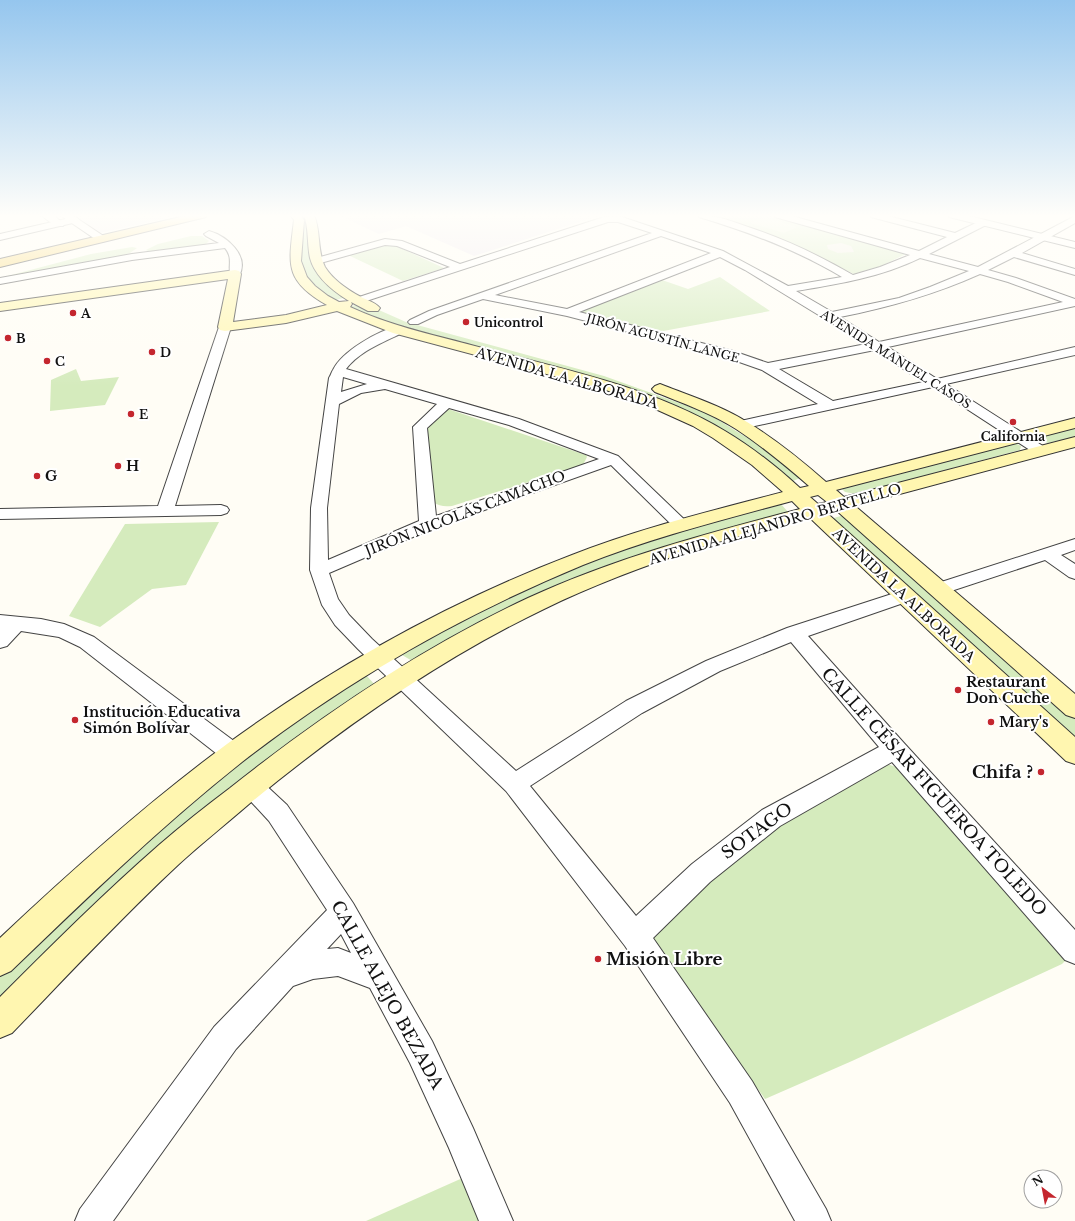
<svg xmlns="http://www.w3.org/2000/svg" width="1075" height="1221" font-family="'Libre Baskerville',serif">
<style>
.industrial{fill:#eee6ef}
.green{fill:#d5ebbd}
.pitch{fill:#e6f2cf}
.plaza{fill:#f1ede2}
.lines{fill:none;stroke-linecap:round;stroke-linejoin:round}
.minor-casing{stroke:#444;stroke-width:2}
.tertiary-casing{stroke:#444;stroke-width:2}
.secondary-casing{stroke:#333;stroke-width:2}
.primary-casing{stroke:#222;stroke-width:2}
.minor{fill:#fff;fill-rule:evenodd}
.tertiary{fill:#fff;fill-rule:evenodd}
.secondary{fill:#fff6b0;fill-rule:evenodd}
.primary{fill:#f9d66b;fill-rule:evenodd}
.poi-dot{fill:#c4262e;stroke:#fff;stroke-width:1.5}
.labels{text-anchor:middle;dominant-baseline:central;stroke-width:4;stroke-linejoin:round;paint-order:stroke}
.far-poi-label{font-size:12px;font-weight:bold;fill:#111;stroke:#fff;text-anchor:start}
.far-street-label{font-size:12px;fill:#111;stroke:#fff}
.street-label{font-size:14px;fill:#111;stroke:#fff}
.poi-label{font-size:14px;font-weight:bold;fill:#111;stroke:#fff;text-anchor:start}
.near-poi-label{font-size:17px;font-weight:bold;fill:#111;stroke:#fff;text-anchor:end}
.near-street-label{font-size:17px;fill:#111;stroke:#fff}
</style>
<rect width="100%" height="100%" fill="#fffdf5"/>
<!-- industrial -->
<g class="industrial">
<polygon points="69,215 182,215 95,234"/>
<polygon points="338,215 601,215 474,256 406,226 379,234"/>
</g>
<!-- green -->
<g class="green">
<polygon points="709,215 771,215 908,253 881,266 854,274 790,243 740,224"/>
<polygon points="306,222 310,250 343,294 343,298 336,300 329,298 305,275 300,264 303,224"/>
<polygon points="191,236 202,236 209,241 205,245 150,252 146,250 158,244"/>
<polygon points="383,245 396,246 444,268 403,281 348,255"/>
<polygon points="132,247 137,248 130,253 121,256 0,280 0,278 91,254"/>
<polygon points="720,277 770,311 658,332 585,316 582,314 582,311 662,280 688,289"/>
<polygon points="363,303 406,322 604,376 707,413 780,458 800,478 793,481 784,478 719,427 685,410 407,330 348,307"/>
<polygon points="76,369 81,381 119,377 105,405 50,411 51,380"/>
<path d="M448 409 586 455 587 457 583 465 452 506C444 507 439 506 433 502L427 426Z"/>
<polygon points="1075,424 1075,437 1048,443 1034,438"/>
<polygon points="1015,443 1021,446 1020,450 856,494 845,492 841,488"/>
<polygon points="780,503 789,513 682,542 414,662 402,655 412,646 523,589 592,561 673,533"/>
<polygon points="844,515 1075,719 1075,745 827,520"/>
<polygon points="219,522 186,585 152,589 100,627 69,616 125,524"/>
<polygon points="365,674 376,686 0,1012 0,972 127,856 278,733"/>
<polygon points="887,764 899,768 1065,961 1062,964 852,1061 765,1099 650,940 709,880 774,829"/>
<polygon points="476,1172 496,1221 366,1221"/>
</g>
<!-- pitch -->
<polygon class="pitch" points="764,217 797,227 784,233 750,223"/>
<!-- plaza -->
<polygon class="plaza" points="841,243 851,246 854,252 838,253 828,249 827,245"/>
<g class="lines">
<!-- minor casing -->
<g class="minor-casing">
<g id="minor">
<path d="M698 215C717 215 734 222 751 228 787 240 820 256 853 275L880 267 910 255 775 217 774 215H788L919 251 947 237 871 217 870 215H884L955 233 980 221H986L988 223 986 225 929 254 978 267 1075 216V223L1022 253 1075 269V275L1014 257 988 270 1016 278 1075 299V306L888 347 937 379 1075 347V355L946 384 1046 448 1048 451 1046 454 1041 455 1036 454 933 387 741 429 736 428 734 425 736 422 818 404 762 370 725 357 567 316 483 299 437 315 418 324H410L408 322 410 320 429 311 652 233 618 222H608L357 304 351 301 353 299 450 267 397 246 385 245 317 264 312 261 313 259 385 239 402 241 460 264 604 217 619 216 723 251 788 286 842 277C797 250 749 232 699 217ZM661 236 711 253 567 309 495 295ZM720 257 745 270 866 344 768 363 733 351 579 312ZM920 258 969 271 930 287 899 298 832 312 796 291C839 284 881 277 920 258ZM980 274 1008 282 1063 302 879 342 840 317C890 307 933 295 980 274ZM875 350 923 382 833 401 779 369Z"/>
<polygon points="74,217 77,218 79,220 77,222 0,240 0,234"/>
<path d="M209 231C227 236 250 256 239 276H231C227 267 234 259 225 248L132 260 0 284V278L132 254 219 243 206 236 204 234Z"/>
<polygon points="225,323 229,325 231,327 175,506 221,505 227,507 229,510 227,513 221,515 0,519 0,509 158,506 219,327 221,325"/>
<path d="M398 326 402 327 404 330 402 333C382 343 360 351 346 369L519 419 618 456 690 525 688 529 682 530 676 529 611 465 434 528 329 573 338 599 349 615 372 639 516 771 626 701 706 661 787 628 898 592 905 590 912 592 914 596 912 600 808 636 903 742 1075 930V964L1065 960 892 762 780 826 710 882 653 938 752 1081 826 1209 831 1221H795L730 1103 625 946 506 791 358 649 335 625 322 605 310 570 311 508 329 378C331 375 332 371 333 370 342 351 378 331 398 326ZM343 377 367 384 341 392ZM385 389 437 404 413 427 419 521 328 560 327 508 339 404 361 393ZM449 408 509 425 599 459 436 516 427 428ZM791 642 879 747 762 810 692 864 636 916 530 786 642 713 720 671Z"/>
<polygon points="1075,539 1075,550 1061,555 1075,564 1075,579 1069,577 1045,560 939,595 932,593 930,589 932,585"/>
<polygon points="0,615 41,619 64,624 94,637 242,747 245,754 242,761 234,763 226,761 80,647 59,637 21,631 7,646 0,648"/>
<path d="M251 776 259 779 287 805 353 903 432 1041 473 1128 513 1221H479L449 1148 410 1063 370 988 338 976 313 979 293 986 236 1049 113 1221H75L80 1209 214 1027 327 910 269 821 243 793 239 786 243 779ZM341 934 351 953 338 948 327 949Z"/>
</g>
</g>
<!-- tertiary casing -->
<g class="tertiary-casing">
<g id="tertiary">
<polygon points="41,215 53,215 64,224 63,226 55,226"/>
<polygon points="60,215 72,215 108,239 102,242 98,241"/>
<polygon points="948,215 965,215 1075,242 1075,248 949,217"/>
</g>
</g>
<!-- secondary casing -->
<g class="secondary-casing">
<path id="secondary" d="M290 215H300L304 220 301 261 307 277 315 286 328 296 339 302 349 301C333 291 315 277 310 258 307 244 309 229 304 215H314C321 231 317 251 325 267 333 280 348 290 361 297 367 300 376 303 380 308L378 311H368L351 302 352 304 350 307C388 325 430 334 471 345 557 368 648 385 725 431 752 447 777 467 800 488L809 486C786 466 762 446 736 429 711 413 682 403 655 392L652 389 655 386 660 384 665 386C693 397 722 406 747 422 775 439 801 460 826 482L1075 418V428L836 490 844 497 1075 437V447L855 506 1075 694V718L1066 715 837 511 828 514 1075 737V764L1066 761 810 518C774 528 738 536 702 547 649 564 595 584 544 609 438 660 340 729 249 804 226 824 202 843 179 864 121 918 67 976 12 1033L0 1038V997C52 945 104 893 159 845 182 825 206 806 230 788 322 715 421 648 528 598 615 558 708 533 800 509L792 501C722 520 651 538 583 565 462 615 346 681 242 762 160 827 86 899 11 971L0 976V938C72 870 147 803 227 744 333 667 449 602 572 555 640 528 712 511 783 492L752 465 713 438 693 426 651 407 606 390 393 333 337 311 286 323 225 331 220 330 218 327 228 279 0 311V303L235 270 239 271 241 274 233 322 286 315 327 305C283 280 289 264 294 220ZM818 495 827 502 818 504 810 497Z"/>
</g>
<!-- primary casing -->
<g class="primary-casing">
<polygon id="primary" points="189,215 207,215 206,217 0,267 0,259"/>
</g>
<!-- minor -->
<use href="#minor" class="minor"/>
<!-- tertiary -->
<use href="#tertiary" class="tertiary"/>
<!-- secondary -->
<use href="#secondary" class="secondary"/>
<!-- primary -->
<use href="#primary" class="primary"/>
</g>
<!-- sky -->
<linearGradient id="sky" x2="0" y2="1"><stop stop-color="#95c6ee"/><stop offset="0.56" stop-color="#fffefa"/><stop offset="1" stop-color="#fffefa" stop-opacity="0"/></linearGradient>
<rect width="1075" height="386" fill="url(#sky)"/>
<!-- markers -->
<g class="poi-dot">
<circle cx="73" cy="313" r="4"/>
<circle cx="466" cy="322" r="4"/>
<circle cx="8" cy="338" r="4"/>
<circle cx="152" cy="352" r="4"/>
<circle cx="47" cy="361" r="4"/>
<circle cx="131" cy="414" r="4"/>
<circle cx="1013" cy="422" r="4"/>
<circle cx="118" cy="466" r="4"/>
<circle cx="37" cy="476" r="4"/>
<circle cx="958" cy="690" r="4"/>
<circle cx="75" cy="720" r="4"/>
<circle cx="991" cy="722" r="4"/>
<circle cx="1041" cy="772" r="4"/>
<circle cx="598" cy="959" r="4"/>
</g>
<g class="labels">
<!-- far-poi labels -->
<g class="far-poi-label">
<text x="81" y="313">A</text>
<text x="474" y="322">Unicontrol</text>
<text x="16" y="338">B</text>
<text x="160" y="352">D</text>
<text x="55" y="361">C</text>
<text x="139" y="414">E</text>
<text x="1013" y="436" text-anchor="middle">California</text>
</g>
<!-- far-street labels -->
<g class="far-street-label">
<text transform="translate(663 338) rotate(15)">JIRÓN AGUSTÍN LANGE</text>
<text transform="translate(896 359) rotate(32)">AVENIDA MANUEL CASOS</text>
</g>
<!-- street labels -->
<g class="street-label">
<text transform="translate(567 378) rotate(16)">AVENIDA LA ALBORADA</text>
<text transform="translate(465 513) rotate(-21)">JIRÓN NICOLÁS CAMACHO</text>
<text transform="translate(775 524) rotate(-16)">AVENIDA ALEJANDRO BERTELLO</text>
<text transform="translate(904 595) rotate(43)">AVENIDA LA ALBORADA</text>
</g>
<!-- poi labels -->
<g class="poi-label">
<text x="126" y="466">H</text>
<text x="45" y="476">G</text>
<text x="966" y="682">Restaurant<tspan x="966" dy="16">Don Cuche</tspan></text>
<text x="83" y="712">Institución Educativa<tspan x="83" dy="16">Simón Bolívar</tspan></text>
<text x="999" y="722">Mary's</text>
</g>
<!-- near-poi labels -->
<g class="near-poi-label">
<text x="1033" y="772">Chifa ?</text>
<text x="606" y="959" text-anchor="start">Misión Libre</text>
</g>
<!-- near-street labels -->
<g class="near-street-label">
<text transform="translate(934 792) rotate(48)">CALLE CÉSAR FIGUEROA TOLEDO</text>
<text transform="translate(757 831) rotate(-36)">SOTAGO</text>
<text transform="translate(387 995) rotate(61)">CALLE ALEJO BEZADA</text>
</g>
</g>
<!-- north arrow -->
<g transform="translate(1043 1189) rotate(328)"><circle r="19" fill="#ffffff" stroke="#a0a0a0"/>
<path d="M0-3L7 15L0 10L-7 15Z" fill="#c4262e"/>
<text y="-6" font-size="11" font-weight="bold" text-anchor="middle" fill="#111111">N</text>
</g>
</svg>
